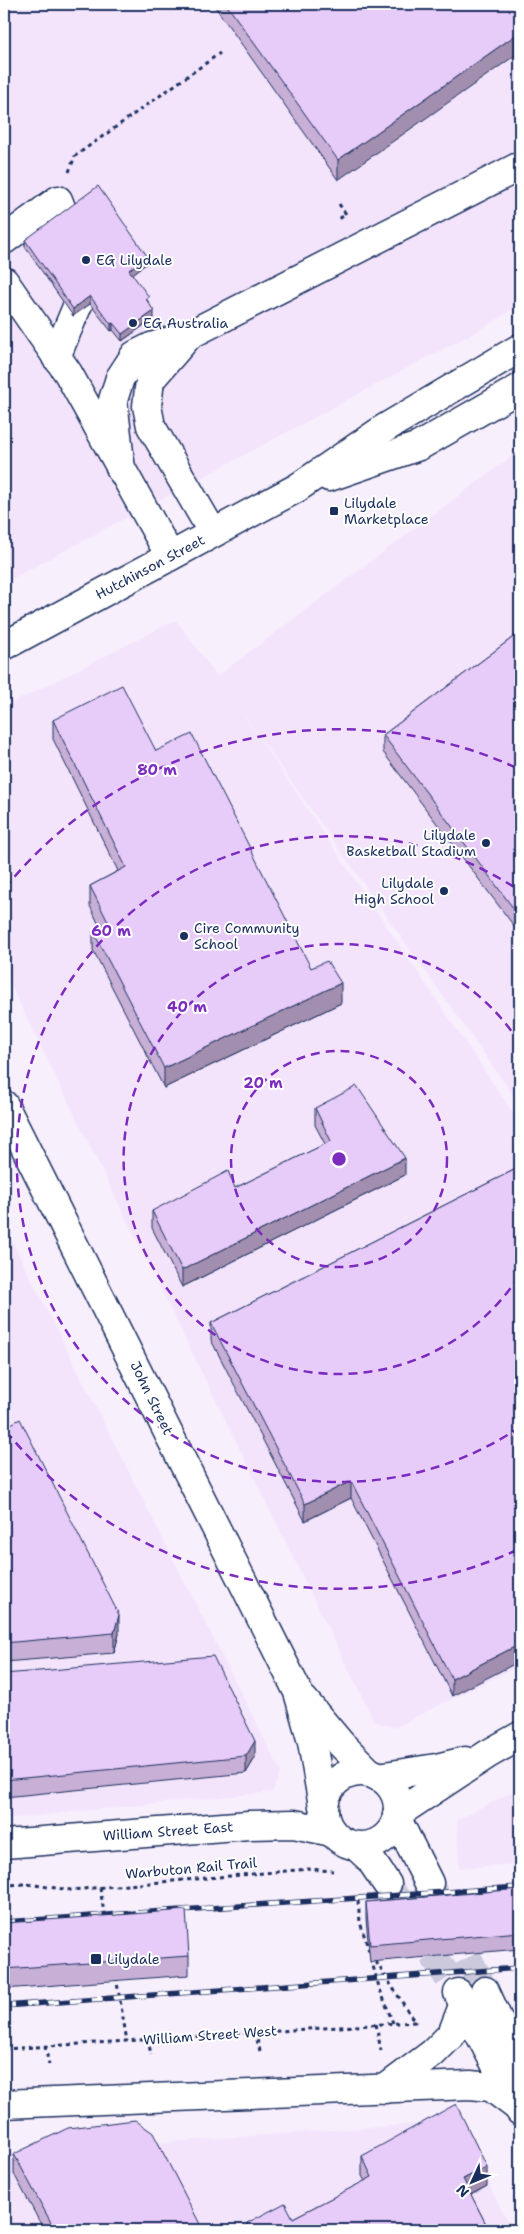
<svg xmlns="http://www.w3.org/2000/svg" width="524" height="2234" font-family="'Shantell Sans',sans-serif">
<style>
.built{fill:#f3e4fc}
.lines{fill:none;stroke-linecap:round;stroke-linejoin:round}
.major-tunnel{stroke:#ccc9dd;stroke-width:28;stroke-dasharray:28 14;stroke-linecap:butt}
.minor-casing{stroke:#1b2f5e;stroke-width:31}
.major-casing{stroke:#1b2f5e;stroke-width:31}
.path{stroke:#1b2f5e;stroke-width:3;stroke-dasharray:4 4;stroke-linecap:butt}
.minor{stroke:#fff;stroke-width:28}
.major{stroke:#fff;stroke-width:28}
.rail-casing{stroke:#1b2f5e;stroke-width:5.5}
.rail{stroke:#fff;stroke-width:4;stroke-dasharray:11;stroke-linecap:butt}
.wall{fill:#c7afd6;stroke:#1b2f5e}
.shaded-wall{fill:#a28eae;stroke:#1b2f5e}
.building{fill:#e7cbf9;stroke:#1b2f5e}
.ring{fill:none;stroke:#7b2cbf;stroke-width:2.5;stroke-dasharray:9 6}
.poi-dot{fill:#1b2f5e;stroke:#fff;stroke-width:2}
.labels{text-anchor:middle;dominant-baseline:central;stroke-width:4;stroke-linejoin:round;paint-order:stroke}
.poi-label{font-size:14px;fill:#1b2f5e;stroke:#fff;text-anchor:start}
.street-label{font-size:14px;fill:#1b2f5e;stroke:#fff}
.centre{fill:#7b2cbf;stroke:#fff;stroke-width:2.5}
.ring-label{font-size:15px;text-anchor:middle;font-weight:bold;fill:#7b2cbf;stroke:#fff;stroke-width:4;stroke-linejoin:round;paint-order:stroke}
</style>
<rect width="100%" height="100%" fill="#f8effd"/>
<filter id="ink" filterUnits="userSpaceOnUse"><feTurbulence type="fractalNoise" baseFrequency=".02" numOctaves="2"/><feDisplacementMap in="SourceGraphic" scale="10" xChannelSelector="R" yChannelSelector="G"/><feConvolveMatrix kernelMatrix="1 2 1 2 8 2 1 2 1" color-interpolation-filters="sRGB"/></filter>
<g filter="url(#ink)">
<!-- built -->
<g class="built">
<polygon points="4,4 520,4 520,303 494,322 4,583"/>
<polygon points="520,450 520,1105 239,708 520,1123 520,1665 394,1728 374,1721 4,972 4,707 176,620 217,676"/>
<polygon points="4,1225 281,1772 272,1792 4,1819"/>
<polygon points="520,1788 520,1864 459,1868 457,1820"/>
<polygon points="457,2121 512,2230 4,2230 4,2154"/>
</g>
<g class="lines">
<!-- major-tunnel -->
<g class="major-tunnel">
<polyline points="429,1883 485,1991"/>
<polyline points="387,1884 458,1993"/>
</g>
<!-- minor casing -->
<g class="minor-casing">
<g id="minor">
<polyline points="4,240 58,200 89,278 56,357"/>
<polyline points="4,281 68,373 170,556"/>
<polyline points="189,335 150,380 147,406 151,426 213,533"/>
<polyline points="121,470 113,400 120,378 135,355 151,347 189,335 520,166"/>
<polyline points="329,477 419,446 520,388"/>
<polyline points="4,646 297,488 385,428 520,348"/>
<polyline points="378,1777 436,1768 465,1761"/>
<polyline points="397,1814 488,1754 520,1736"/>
<polyline points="4,1844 249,1825 294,1824 332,1832"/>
<polyline points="385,2089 433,2053 452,2034 464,2003"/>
<polyline points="4,2104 470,2085 491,2087 519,2108"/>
</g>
</g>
<!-- major casing -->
<g class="major-casing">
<g id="major">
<polyline points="4,1105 298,1692 312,1742 324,1812"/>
<polyline points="304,1700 341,1744 370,1773"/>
<circle cx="361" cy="1809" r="37"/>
<polyline points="397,1819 429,1883"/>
<polyline points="356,1846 370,1859 387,1884"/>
<polyline points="485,1991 502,2028 516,2065 518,2089"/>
<polyline points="458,1993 520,2111"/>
</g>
</g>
<!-- path -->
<g class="path">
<polyline points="69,172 75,156 220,53"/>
<polyline points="339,204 346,214 339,219"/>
<polyline points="4,1885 26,1884 71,1890 309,1869 333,1871"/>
<polyline points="100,1888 105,1919"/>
<polyline points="358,1901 360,1922 369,1951"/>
<polyline points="371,1959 379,1987 393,2023"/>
<polyline points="116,1977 127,2041"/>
<polyline points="376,2024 381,2051"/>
<polyline points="255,2032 260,2051"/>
<polyline points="148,2039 151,2055"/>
<polyline points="45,2046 49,2065"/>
<polyline points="4,2049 415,2022 369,1951"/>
</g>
<!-- minor -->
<use href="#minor" class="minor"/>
<!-- major -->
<use href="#major" class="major"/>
<!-- rail casing -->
<g class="rail-casing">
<g id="rail">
<polyline points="4,1922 520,1887"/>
<polyline points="4,2006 520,1968"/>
</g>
</g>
<!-- rail -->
<use href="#rail" class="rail"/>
</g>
<!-- wall -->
<g class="wall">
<polygon points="213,4 520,4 338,180"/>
<polygon points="25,240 147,263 132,274 149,303 154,318 122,341 113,330 111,331 90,304 73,316 25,247"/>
<polygon points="520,632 520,934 383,752 383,735"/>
<polygon points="53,720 156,751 311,968 341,1003 164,1088 93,950 93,931 100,927 90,906 90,886 118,871 53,739"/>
<polygon points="315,1108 405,1175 182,1287 152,1228 152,1211 235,1188 325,1144 315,1125"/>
<polygon points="520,1167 452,1696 351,1498 305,1521 211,1340 211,1323"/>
<polygon points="4,1428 119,1634 114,1653 4,1662"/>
<polygon points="4,1674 255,1758 246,1773 4,1797"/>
<polygon points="520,1889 520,1949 370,1962 366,1919 366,1902"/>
<polygon points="4,1923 189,1956 189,1975 4,1989"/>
<polygon points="14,2154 203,2230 44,2230 14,2174"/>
<polygon points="362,2156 487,2186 471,2195 489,2230 247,2230 247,2223 293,2218 365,2181 362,2176"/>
</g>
<!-- shaded-wall -->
<g class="shaded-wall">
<polygon points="520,32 520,52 338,180 338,160"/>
<polygon points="147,256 147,263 129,277 129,270"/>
<polygon points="90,296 90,304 73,316 73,309"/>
<polygon points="154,311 154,318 122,341 122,334"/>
<polygon points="113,323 113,330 111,331 111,324"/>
<polygon points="341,983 341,1003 164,1088 164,1068"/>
<polygon points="405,1158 405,1175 182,1287 182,1270"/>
<polygon points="351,1481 351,1498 305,1521 305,1504"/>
<polygon points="119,1615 119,1634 114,1653 114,1633"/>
<polygon points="520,1644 520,1661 452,1696 452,1679"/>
<polygon points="255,1741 255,1758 246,1773 246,1756"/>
<polygon points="487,2167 487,2186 463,2199 463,2179"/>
</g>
<!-- building -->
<g class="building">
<polygon points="226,4 520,4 520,32 338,160"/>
<polygon points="98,186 147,256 129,270 149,297 146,299 154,311 122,334 113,323 111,324 90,296 73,309 25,240"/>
<polygon points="520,632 520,917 383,735"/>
<polygon points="122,685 156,751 192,734 311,968 327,961 341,983 164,1068 93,931 108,922 90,886 126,867 53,720"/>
<polygon points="357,1086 405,1158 182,1270 152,1211 228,1171 235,1188 331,1141 315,1108"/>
<polygon points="520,1167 520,1644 452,1679 351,1481 305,1504 211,1323"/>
<polygon points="20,1419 119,1615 114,1633 4,1643 4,1428"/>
<polygon points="213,1656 255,1741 246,1756 4,1780 4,1674"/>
<polygon points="520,1889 520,1932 370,1945 366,1902"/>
<polygon points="186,1910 189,1956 4,1969 4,1923"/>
<polygon points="456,2104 487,2167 463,2179 489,2230 251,2230 247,2223 285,2203 293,2218 372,2177 362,2156"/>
<polygon points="135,2120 153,2133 203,2230 55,2230 14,2154 68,2128"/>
</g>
</g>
<!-- distance rings -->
<g class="ring">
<circle cx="339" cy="1159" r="108"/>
<path d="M519 1276A215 215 0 1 1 519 1042"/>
<path d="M520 1427A323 323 0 1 1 520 891"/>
<path d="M517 1550A430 430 0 0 1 5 1430M5 888A430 430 0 0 1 517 768"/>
</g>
<!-- markers -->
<g class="poi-dot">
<circle cx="86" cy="260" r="5"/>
<circle cx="133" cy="323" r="5"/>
<rect x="329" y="506" width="10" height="10" rx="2.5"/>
<circle cx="486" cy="843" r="5"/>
<circle cx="444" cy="891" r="5"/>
<circle cx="184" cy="936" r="5"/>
<rect x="90" y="1953" width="12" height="12" rx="2.5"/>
</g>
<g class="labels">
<!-- poi labels -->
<g class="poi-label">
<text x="96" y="260">EG Lilydale</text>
<text x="143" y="323">EG Australia</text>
<text x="344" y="503">Lilydale<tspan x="344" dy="16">Marketplace</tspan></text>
<text x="476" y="835" text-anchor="end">Lilydale<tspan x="476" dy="16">Basketball Stadium</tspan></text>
<text x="434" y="883" text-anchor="end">Lilydale<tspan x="434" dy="16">High School</tspan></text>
<text x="194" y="928">Cire Community<tspan x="194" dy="16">School</tspan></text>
<text x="107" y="1959">Lilydale</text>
</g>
<!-- street labels -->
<g class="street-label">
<text transform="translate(150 567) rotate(-28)">Hutchinson Street</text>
<text transform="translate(152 1398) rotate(64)">John Street</text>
<text transform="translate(168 1831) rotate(-4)">William Street East</text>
<text transform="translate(191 1868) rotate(-5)">Warbuton Rail Trail</text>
<text transform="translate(210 2035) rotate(-4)">William Street West</text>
</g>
</g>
<circle cx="339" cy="1159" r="8" class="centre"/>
<g class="ring-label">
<text x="157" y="775">80 m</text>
<text x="111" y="936">60 m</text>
<text x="187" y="1012">40 m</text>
<text x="263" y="1088">20 m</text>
</g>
<!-- margin -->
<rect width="524" height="2234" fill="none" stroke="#fff" stroke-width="20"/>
<rect x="10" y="10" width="504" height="2214" fill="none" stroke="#1b2f5e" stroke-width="2" filter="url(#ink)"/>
<!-- north arrow -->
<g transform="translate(472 2182) rotate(226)" stroke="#ffffff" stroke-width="4" paint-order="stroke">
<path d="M0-4L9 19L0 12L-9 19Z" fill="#1b2f5e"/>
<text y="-8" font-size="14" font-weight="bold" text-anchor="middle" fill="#1b2f5e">N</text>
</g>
</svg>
